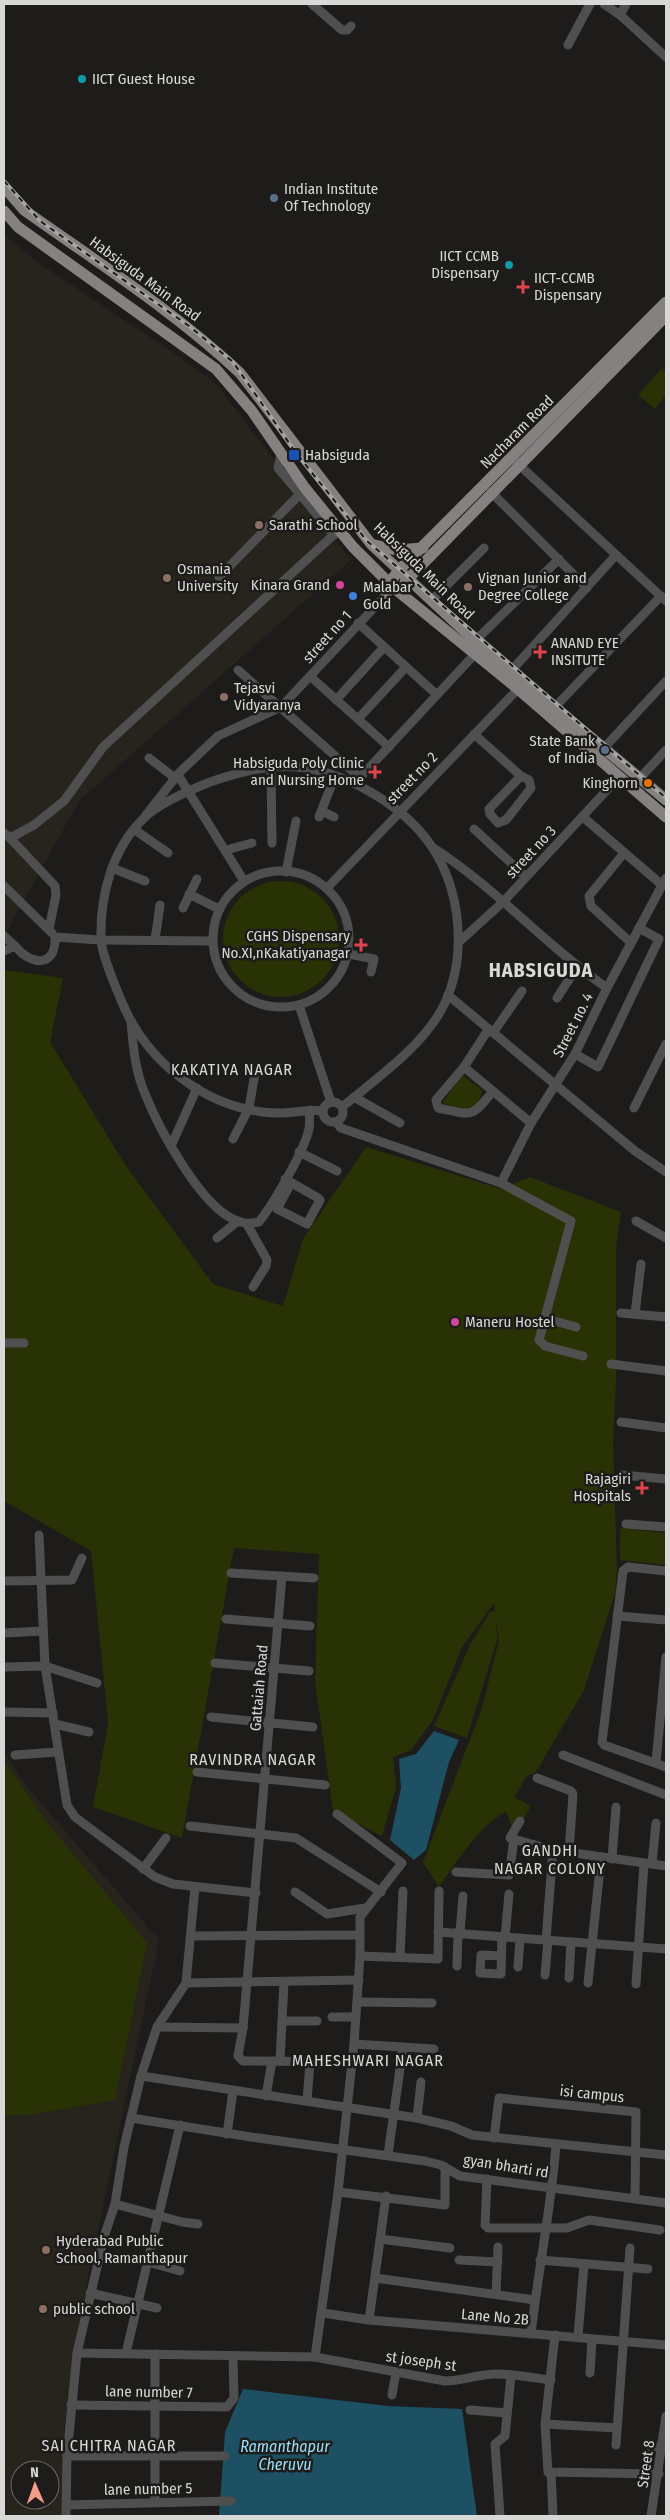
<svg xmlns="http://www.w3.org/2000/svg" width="670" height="2520" font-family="'Fira Sans Condensed',sans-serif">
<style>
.built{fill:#26241c;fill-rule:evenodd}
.green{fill:#283204}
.water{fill:#1c5062}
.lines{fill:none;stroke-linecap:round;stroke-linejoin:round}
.minor{stroke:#504f4f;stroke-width:9}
.major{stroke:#858181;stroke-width:11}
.rail-casing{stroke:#a4a4a2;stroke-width:4}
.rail{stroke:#1d1c1a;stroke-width:2;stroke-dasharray:5.5;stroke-linecap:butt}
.culture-dot{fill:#0f9aa8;stroke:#1d1c1a;stroke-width:2}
.service-dot{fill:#5c6f8a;stroke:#1d1c1a;stroke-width:2}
.health-dot{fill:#e0444e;stroke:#1d1c1a;stroke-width:2}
.transit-dot{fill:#1a4fb4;stroke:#1d1c1a;stroke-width:2}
.education-dot{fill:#8d6e63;stroke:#1d1c1a;stroke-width:2}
.hotel-dot{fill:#d1479c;stroke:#1d1c1a;stroke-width:2}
.shop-dot{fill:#3f7fe0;stroke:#1d1c1a;stroke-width:2}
.food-dot{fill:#e8710a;stroke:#1d1c1a;stroke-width:2}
.labels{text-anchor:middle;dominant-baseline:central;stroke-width:5;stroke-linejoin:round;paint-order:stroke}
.poi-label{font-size:15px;fill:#d8d8d6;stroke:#1d1c1a;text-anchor:start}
.street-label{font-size:15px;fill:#d8d8d6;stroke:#1d1c1a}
.neighbourhood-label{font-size:16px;letter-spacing:1px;fill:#d8d8d6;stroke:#1d1c1a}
.water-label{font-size:16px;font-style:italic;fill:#98dffb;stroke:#1d1c1a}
.district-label{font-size:20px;font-weight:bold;letter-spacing:1px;fill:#d8d8d6;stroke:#1d1c1a}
</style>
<rect width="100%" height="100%" fill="#1d1c1a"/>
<!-- built -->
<g class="built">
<polygon points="4,235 40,264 180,357 217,385 351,560 79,801 4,937"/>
<path d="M4 1753 29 1789 159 1940 87 2282 64 2429 62 2516H4ZM20 2470H50V2500H20Z"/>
</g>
<!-- green -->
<g class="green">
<polygon points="662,368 666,372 666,395 655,409 638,395"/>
<circle cx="281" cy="939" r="58"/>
<path d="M4 970 63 978 50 1042 126 1166 213 1284 283 1306 303 1239 366 1147 501 1189 530 1177 621 1212 616 1249V1381L613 1442 617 1569 615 1593 584 1690 536 1772 527 1776 514 1797 531 1806 515 1833 506 1812C480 1824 456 1863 439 1887L423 1862 482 1708 499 1640 496 1621 497 1640 467 1738 434 1726 471 1643 490 1612 495 1611 494 1603 462 1647 433 1720 411 1750 393 1757 396 1787 382 1836 333 1811 315 1682 319 1554 234 1548 182 1838 93 1807 108 1723 91 1551 4 1501Z"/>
<polygon points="462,1075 483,1091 475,1109 470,1111 442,1103"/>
<polygon points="620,1528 666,1533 666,1565 620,1560"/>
<polygon points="4,1761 45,1820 147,1943 115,2100 28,2115 4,2115"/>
</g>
<!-- water -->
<g class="water">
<polygon points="434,1731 459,1740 449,1762 426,1850 414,1860 390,1840 401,1788 399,1759 416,1754"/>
<polygon points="243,2389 388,2406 462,2409 477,2516 219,2516 225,2432"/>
</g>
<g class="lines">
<!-- minor -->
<g class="minor">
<polyline points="312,4 342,30 347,30 351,26"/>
<polyline points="604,4 620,15"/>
<polyline points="626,4 620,15 666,57"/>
<polyline points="568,45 590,4"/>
<polyline points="281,454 278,468 334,535"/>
<polyline points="516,462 666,601"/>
<polyline points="491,492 587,588"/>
<polyline points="219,577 300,494"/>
<polyline points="431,601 484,548"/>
<polyline points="358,623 436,694"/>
<polyline points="475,641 559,559"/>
<polyline points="238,670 359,777"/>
<polyline points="511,671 616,555"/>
<polyline points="311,677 389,747"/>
<polyline points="336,700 384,647"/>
<polyline points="554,708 661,596"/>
<polyline points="358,719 406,667"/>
<polyline points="474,734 521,776 489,809 490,814 498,823 506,820 531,788 529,780 521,776"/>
<polyline points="603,749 666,681"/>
<polyline points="149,758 175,778"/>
<polyline points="271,769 272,843"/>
<polyline points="178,775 244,881"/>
<polyline points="640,778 666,750"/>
<polyline points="355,783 474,655"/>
<polyline points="322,811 334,817"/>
<polyline points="146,815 179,773 218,736 281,707 386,595"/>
<polyline points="319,817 335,776"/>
<polyline points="583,817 662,885"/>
<polyline points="474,829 526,877"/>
<polyline points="135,830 168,853"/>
<polyline points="4,833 10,838 34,825 64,801 103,747 340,529"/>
<polyline points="10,838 55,886 56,895 49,929"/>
<path d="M432 847C495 887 545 945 607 988"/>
<polyline points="226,850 252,843"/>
<polyline points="624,853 589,896 591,906 630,942"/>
<polyline points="112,868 145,881"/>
<circle cx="281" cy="939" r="68"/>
<polyline points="286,872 296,821"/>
<polyline points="4,886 52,933"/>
<polyline points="327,888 518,689"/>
<polyline points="189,894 219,909"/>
<polyline points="183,908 197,879"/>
<polyline points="4,936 15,946"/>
<polyline points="155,940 160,905"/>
<polyline points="459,942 503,902 619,777"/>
<path d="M4 951 15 946C30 965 56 969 55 937L100 940 211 941"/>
<polyline points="349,954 374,959 371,972"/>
<polyline points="448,995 635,1151 666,1172"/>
<polyline points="557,998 577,967"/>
<polyline points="299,1005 331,1102"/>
<path d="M131 1021C133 1046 135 1072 146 1096 159 1129 200 1204 233 1219 242 1224 249 1224 259 1222 273 1204 304 1152 309 1129 310 1123 309 1116 310 1110"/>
<path d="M488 1030 464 1067 436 1100 438 1108C472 1115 471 1119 493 1091"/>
<polyline points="493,1033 522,991"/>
<polyline points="575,1054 598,1067 659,939 639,928"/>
<polyline points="464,1067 531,1123"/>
<polyline points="354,1097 400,1123"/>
<circle cx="333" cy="1112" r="10"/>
<polyline points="634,1108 666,1044"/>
<path d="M323 1111C307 1109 291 1114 275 1113 207 1110 146 1062 121 1000 115 985 101 954 101 938 100 895 112 849 144 818 159 803 190 790 210 782 236 773 267 764 295 767 344 770 405 806 432 847 461 891 467 955 445 1003 425 1045 377 1078 342 1107"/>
<polyline points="336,1122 341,1128 501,1183 571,1221 539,1340 545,1346 583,1356"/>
<polyline points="233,1139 249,1108 255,1073"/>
<polyline points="171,1146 197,1088"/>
<polyline points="299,1152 337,1171"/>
<polyline points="285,1179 318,1198 320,1200 307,1224 277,1209 291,1183"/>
<polyline points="501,1183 531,1123 575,1054 607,988 666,878"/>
<polyline points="636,1221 666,1238"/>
<polyline points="247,1224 267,1260 266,1266 253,1287"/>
<polyline points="217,1238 238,1221"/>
<polyline points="621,1313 666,1317"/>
<polyline points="635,1314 641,1264"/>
<polyline points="544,1318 576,1327"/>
<polyline points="4,1343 24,1343"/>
<polyline points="611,1364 666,1371"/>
<polyline points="621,1422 666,1428"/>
<polyline points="622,1475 666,1479"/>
<polyline points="626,1524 666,1527"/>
<polyline points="39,1535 45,1666 67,1805 75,1817 155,1877 173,1884 256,1893"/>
<polyline points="666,1571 628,1567 623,1571 602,1742 604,1745 666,1767"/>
<polyline points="231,1573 314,1578"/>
<polyline points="4,1581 72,1580 82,1558"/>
<polyline points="617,1616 666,1620"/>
<polyline points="226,1619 310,1626"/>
<polyline points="4,1633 43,1631"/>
<polyline points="215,1663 309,1671"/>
<polyline points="4,1667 45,1666 97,1683"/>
<polyline points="4,1712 53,1713"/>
<polyline points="211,1717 313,1727"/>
<polyline points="55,1724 89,1732"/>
<polyline points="15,1755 58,1752"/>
<polyline points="563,1755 666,1795"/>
<polyline points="656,1762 666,1657"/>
<polyline points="197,1772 325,1785"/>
<polyline points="537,1778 571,1791 573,1794 569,1853"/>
<polyline points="520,1821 510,1838 553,1850 666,1866"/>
<polyline points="190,1826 296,1838 381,1892"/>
<polyline points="612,1859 616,1807"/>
<polyline points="652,1864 656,1823"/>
<polyline points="143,1869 166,1838"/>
<polyline points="456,1872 509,1875 514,1839"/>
<polyline points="295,1892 327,1914 365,1908"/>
<polyline points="438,1932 666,1949"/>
<polyline points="460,1932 463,1896"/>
<polyline points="191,1936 359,1935"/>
<polyline points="505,1937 509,1894"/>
<polyline points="546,1940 553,1850"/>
<polyline points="360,1956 438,1959 439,1891"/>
<polyline points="501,1956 481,1955 480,1973 501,1974 502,1936"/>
<polyline points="400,1957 403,1891"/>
<polyline points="457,1966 458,1932"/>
<polyline points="518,1967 520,1938"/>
<polyline points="545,1975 548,1940"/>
<polyline points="569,1978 571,1942"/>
<polyline points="186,1983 359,1980"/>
<polyline points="588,1983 601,1858"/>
<polyline points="636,1984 644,1863"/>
<polyline points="358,2002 432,2003"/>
<polyline points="332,2017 356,2017"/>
<polyline points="282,2021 317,2021"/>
<polyline points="157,2027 243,2028 282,1576"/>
<polyline points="243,2028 238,2056 243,2061 352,2062"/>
<polyline points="354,2044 434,2049"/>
<polyline points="280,2061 284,1982"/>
<polyline points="141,2076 417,2118 451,2126 472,2135 666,2155"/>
<polyline points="266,2096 272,2061"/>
<polyline points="307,2101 310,2062"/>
<polyline points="131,2118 251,2137 425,2161 441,2165 460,2176 666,2203"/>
<polyline points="417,2118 421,2082"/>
<polyline points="227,2134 233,2091"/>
<polyline points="494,2138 499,2098 636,2112 635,2198"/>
<polyline points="388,2155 403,2047"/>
<polyline points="487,2179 485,2225 488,2228 567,2228 589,2220 660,2230"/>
<polyline points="338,2192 445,2205 445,2167"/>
<polyline points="115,2204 182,2222 198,2224"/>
<polyline points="380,2239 450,2248"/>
<polyline points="459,2260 498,2262"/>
<polyline points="540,2260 648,2269"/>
<polyline points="148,2262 180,2271"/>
<polyline points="375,2278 535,2300"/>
<polyline points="90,2293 157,2308"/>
<polyline points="496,2294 498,2247"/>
<polyline points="323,2313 369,2320 666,2345"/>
<polyline points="369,2320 386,2196"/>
<path d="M531 2334C538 2271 551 2209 556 2145"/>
<polyline points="555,2335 545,2424 548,2472 659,2474"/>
<polyline points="578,2337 584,2264"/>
<path d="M77 2353 315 2357 445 2381C462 2381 478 2374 496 2374 514 2374 533 2378 551 2380"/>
<polyline points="126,2353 180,2125"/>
<polyline points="315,2357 338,2192 354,2044 360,1956 360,1917 402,1863 337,1814"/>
<polyline points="590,2373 592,2339"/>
<polyline points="392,2395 396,2372"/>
<polyline points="71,2405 227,2407 234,2398 233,2356"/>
<polyline points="470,2410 507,2413"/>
<polyline points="545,2424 617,2428"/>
<polyline points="616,2445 630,2248"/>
<polyline points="651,2447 662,2447"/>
<polyline points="67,2456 225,2456"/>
<polyline points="551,2472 553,2516"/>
<polyline points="155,2502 155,2354"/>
<polyline points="66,2505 231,2501"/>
<polyline points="66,2516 67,2456 77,2353 104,2237 115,2204 124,2147 141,2076 157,2027 186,1983 195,1887"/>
<polyline points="500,2516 495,2444 505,2436 511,2376"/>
<polyline points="651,2516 666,2416"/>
</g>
<!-- major -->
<g class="major">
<path d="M4 187 24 210C97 262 174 311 240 373L371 544 475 641 666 800"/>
<polyline points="4,211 18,227 216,369 252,411 305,488 353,547 394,588 518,689 666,817"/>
<polyline points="375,545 396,550 423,548"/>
<polyline points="405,582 666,316"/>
<polyline points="386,595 389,583 400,569 666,302"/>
</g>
<!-- rail casing -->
<g class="rail-casing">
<polyline id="rail" points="4,181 40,221 189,326 233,362 296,453 367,541 666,798"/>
</g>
<!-- rail -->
<use href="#rail" class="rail"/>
</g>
<!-- markers -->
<g class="culture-dot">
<circle cx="82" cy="79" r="5"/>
<circle cx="509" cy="265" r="5"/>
</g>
<g class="service-dot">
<circle cx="274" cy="198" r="5"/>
<circle cx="605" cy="750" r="5"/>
</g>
<g class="health-dot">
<path d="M520.5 279.5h5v5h5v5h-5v5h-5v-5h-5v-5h5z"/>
<path d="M537.5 644.5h5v5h5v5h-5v5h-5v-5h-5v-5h5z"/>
<path d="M372.5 764.5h5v5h5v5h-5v5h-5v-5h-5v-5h5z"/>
<path d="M358.5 937.5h5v5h5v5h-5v5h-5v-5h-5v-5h5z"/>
<path d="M639.5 1480.5h5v5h5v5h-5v5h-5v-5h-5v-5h5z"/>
</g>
<rect class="transit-dot" x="288" y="449" width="12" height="12" rx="2.5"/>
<g class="education-dot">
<circle cx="259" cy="525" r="5"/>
<circle cx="167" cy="578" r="5"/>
<circle cx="468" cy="587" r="5"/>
<circle cx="224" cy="697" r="5"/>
<circle cx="46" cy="2250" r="5"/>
<circle cx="43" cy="2309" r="5"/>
</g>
<g class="hotel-dot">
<circle cx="340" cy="585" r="5"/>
<circle cx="455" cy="1322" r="5"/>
</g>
<circle class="shop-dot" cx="353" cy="596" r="5"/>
<circle class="food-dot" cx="648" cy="783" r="5"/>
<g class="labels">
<!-- poi labels -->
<g class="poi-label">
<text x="92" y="79">IICT Guest House</text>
<text x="284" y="189">Indian Institute<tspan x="284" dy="17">Of Technology</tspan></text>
<text x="499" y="256" text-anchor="end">IICT CCMB<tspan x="499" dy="17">Dispensary</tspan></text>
<text x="534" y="278">IICT-CCMB<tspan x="534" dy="17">Dispensary</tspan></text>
<text x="305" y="455">Habsiguda</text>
<text x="269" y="525">Sarathi School</text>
<text x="177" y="569">Osmania<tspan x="177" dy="17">University</tspan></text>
<text x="478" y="578">Vignan Junior and<tspan x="478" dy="17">Degree College</tspan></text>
<text x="330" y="585" text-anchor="end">Kinara Grand</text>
<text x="363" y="587">Malabar<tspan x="363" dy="17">Gold</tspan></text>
<text x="551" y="643">ANAND EYE<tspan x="551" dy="17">INSITUTE</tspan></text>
<text x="234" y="688">Tejasvi<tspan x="234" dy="17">Vidyaranya</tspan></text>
<text x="595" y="741" text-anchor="end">State Bank<tspan x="595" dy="17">of India</tspan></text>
<text x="364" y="763" text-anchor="end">Habsiguda Poly Clinic<tspan x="364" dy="17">and Nursing Home</tspan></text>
<text x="638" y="783" text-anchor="end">Kinghorn</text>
<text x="350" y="936" text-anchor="end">CGHS Dispensary<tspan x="350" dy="17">No.XI,nKakatiyanagar</tspan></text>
<text x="465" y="1322">Maneru Hostel</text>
<text x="631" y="1479" text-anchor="end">Rajagiri<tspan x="631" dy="17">Hospitals</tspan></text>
<text x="56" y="2241">Hyderabad Public<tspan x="56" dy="17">School, Ramanthapur</tspan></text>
<text x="53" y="2309">public school</text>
</g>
<!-- street labels -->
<g class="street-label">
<text transform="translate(145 279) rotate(36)">Habsiguda Main Road</text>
<text transform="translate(517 432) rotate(-45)">Nacharam Road</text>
<text transform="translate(424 571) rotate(44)">Habsiguda Main Road</text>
<text transform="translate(327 637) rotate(-48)">street no 1</text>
<text transform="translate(412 778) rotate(-46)">street no 2</text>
<text transform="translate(531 852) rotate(-47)">street no 3</text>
<text transform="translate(573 1025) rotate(-63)">Street no. 4</text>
<text transform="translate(259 1688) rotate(-85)">Gattaiah Road</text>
<text transform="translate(592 2094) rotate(6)">isi campus</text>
<text transform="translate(506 2166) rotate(9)">gyan bharti rd</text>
<text transform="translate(495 2317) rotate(5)">Lane No 2B</text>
<text transform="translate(421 2361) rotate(8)">st joseph st</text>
<text transform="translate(149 2392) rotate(1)">lane number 7</text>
<text transform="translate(646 2464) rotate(-82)">Street 8</text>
<text transform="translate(148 2489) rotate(-1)">lane number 5</text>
</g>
<!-- neighbourhood labels -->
<g class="neighbourhood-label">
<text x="232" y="1069">KAKATIYA NAGAR</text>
<text x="253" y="1759">RAVINDRA NAGAR</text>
<text x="550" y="1850">GANDHI<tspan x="550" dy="18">NAGAR COLONY</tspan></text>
<text x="368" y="2060">MAHESHWARI NAGAR</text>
<text x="109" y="2445">SAI CHITRA NAGAR</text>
</g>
<!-- water labels -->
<g class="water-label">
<text x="285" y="2446">Ramanthapur<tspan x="285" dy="18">Cheruvu</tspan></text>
</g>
<!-- district labels -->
<g class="district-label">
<text x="541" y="970">HABSIGUDA</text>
</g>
</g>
<!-- border -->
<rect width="670" height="2520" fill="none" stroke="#d8d8d6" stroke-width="10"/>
<!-- north arrow -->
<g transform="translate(35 2485) rotate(358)"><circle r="24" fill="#1d1c1a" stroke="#686765"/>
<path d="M0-4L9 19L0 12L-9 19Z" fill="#f49e8a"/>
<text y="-8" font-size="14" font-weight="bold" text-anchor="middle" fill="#d8d8d6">N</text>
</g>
</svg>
